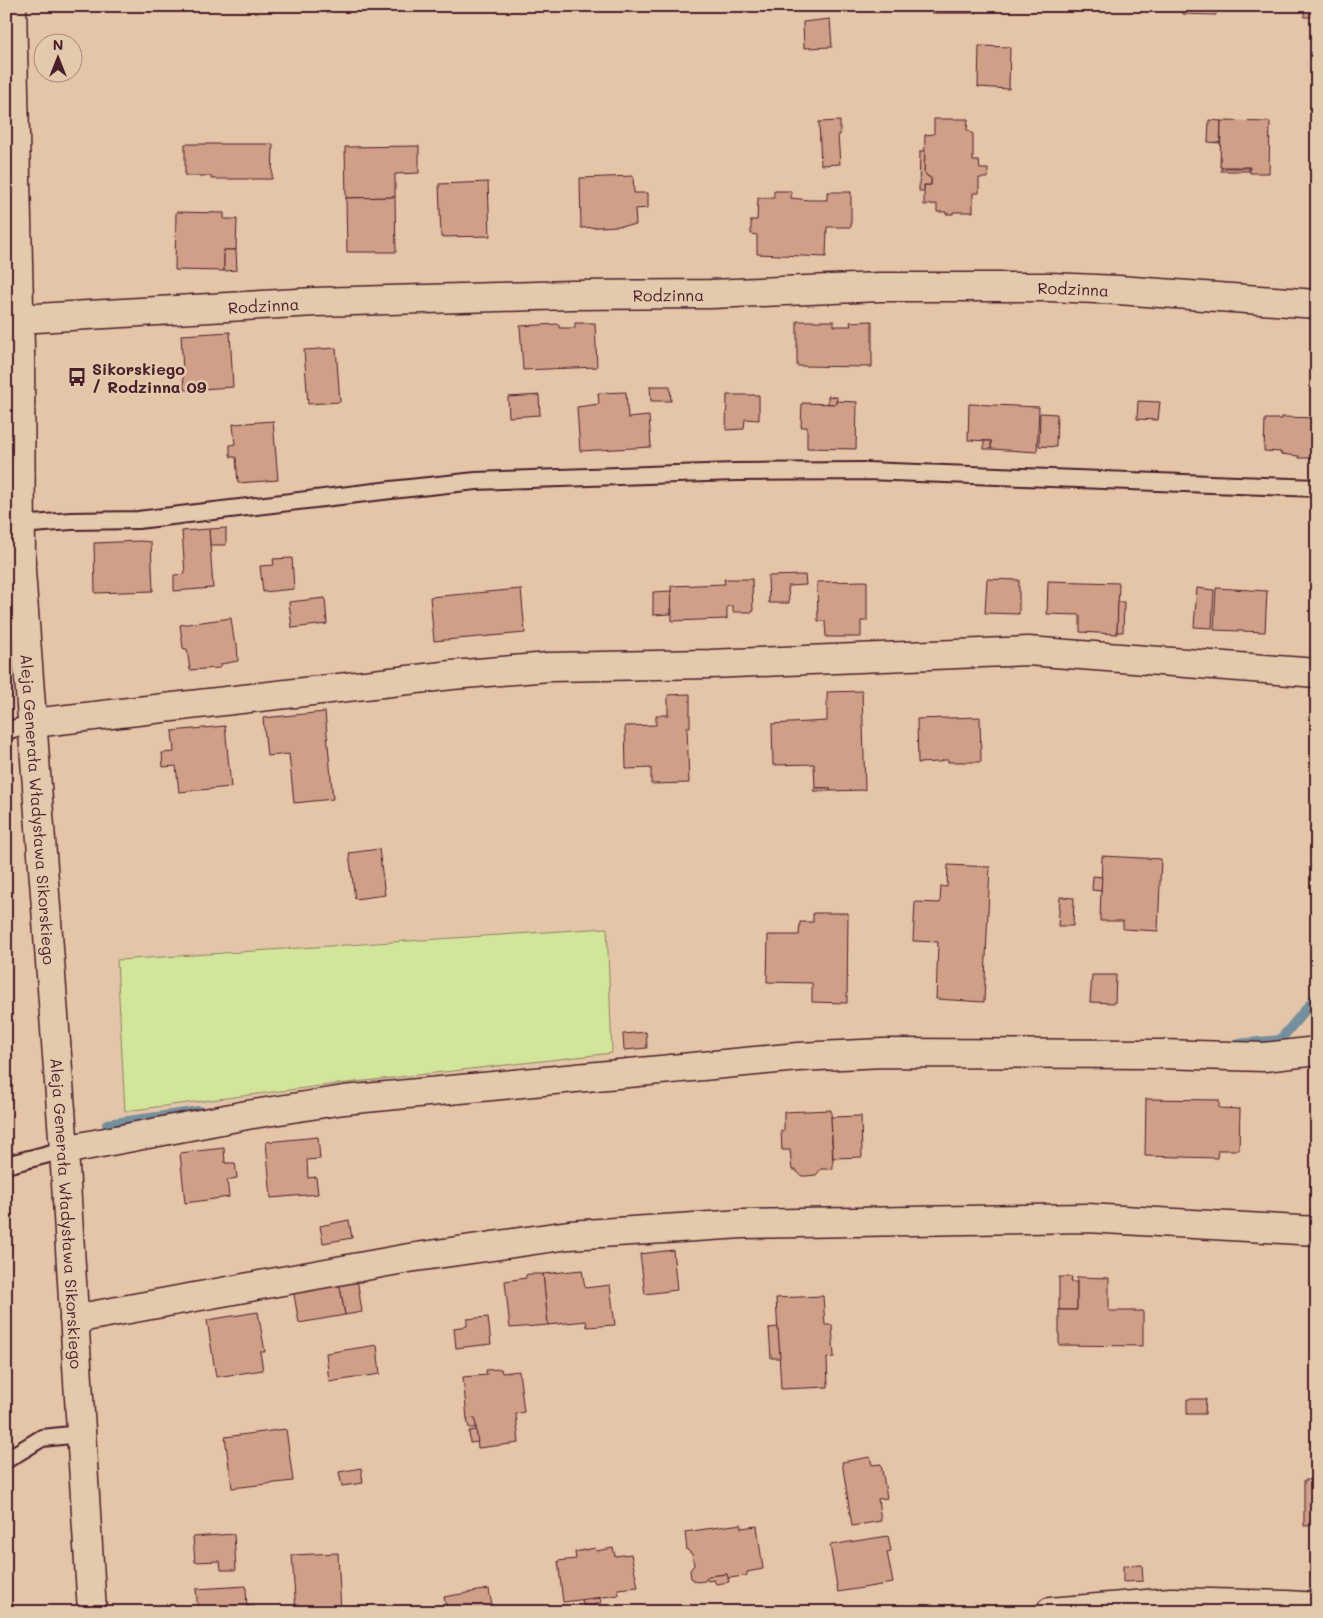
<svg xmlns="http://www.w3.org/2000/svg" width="1323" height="1618" font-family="Mali,sans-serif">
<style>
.green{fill:#d2e69b;stroke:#8e8263}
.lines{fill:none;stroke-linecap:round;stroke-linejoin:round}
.stream{stroke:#73909f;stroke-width:10}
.building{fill:#d09f87;stroke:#4a1f2b}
.service-casing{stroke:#4a1f2b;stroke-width:20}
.minor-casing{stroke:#4a1f2b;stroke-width:31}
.secondary-casing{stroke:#4a1f2b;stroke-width:31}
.service{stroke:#e4caac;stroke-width:16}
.minor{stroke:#e4caac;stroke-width:28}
.secondary{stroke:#e4caac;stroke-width:28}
.labels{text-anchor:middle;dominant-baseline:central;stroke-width:5;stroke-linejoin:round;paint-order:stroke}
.street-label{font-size:16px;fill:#4a1f2b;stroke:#e4caac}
.poi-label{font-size:16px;font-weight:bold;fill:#4a1f2b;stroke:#e4caac;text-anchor:start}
</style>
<rect width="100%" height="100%" fill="#e4c5a7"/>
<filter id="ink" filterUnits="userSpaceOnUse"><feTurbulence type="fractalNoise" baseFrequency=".02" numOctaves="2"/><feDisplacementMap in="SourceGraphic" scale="10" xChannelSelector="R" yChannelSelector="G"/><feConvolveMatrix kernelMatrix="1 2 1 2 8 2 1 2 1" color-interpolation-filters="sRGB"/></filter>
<g filter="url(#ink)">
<!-- green -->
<polygon class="green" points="607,928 612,1053 320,1086 125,1111 117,960"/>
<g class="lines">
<!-- stream -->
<g class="stream">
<polyline points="1236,1044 1280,1040 1317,996"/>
<polyline points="107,1124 200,1111"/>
</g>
</g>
<!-- building -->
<g class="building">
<rect x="932" y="6" width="44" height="7"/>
<rect x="1098" y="6" width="32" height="3"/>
<polygon points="1184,6 1216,6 1216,15 1183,14"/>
<polygon points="1305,6 1317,6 1317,17 1304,17"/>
<polygon points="830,19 832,47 804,48 803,22"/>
<polygon points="979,46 1010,47 1009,89 978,87"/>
<polygon points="934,119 968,119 967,130 973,134 973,161 979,161 980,169 988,169 988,178 979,178 979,193 973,193 973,212 953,212 953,214 946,214 946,212 937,212 937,204 924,205 924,185 931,185 931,179 927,176 924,172 925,135 934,134"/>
<polygon points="1209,120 1221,121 1220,143 1208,142"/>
<polygon points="840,121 840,135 838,135 840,164 821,165 819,122"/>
<polygon points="1221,121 1270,122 1269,173 1250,173 1250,167 1220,167"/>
<polygon points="185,144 273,144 272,179 211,179 211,176 185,176"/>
<polygon points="419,146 419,173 395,174 395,197 346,198 345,147"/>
<polygon points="920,151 925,151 924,172 927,176 931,178 931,185 924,185 924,191 919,191"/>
<rect x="1221" y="168" width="28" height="3"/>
<polygon points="633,176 634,193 648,193 648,208 635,209 636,225 581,228 580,178"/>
<polygon points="488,182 490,236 441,237 439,184"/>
<polygon points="774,191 791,191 791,198 809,200 827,200 827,192 851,192 851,227 827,227 826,257 757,254 757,235 751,234 751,220 757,220 758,198 774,198"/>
<polygon points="395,197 396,252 347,252 346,198"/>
<polygon points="176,212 224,213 224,219 237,219 236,250 224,250 224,271 175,270"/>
<polygon points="224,250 236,250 237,270 224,271"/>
<polygon points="797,321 834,321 834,326 851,326 850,322 872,321 872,367 797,366"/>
<polygon points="575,323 595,323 597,367 523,370 520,326 559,324 559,328 575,328"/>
<polygon points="230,332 233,387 184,390 181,335"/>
<polygon points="336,348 340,402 308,404 304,350"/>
<polygon points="650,386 670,386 671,401 651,401"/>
<polygon points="626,392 628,418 649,416 651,447 580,451 577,407 599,404 598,393"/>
<polygon points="539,395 540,415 509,417 508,397"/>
<polygon points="727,395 759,395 759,420 745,419 744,429 726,430"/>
<polygon points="828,396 837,397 836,404 828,404"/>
<polygon points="836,401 857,402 856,449 807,448 807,427 801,427 802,403 836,404"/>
<polygon points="1138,401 1160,402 1158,420 1137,419"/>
<polygon points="969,404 1039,407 1037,452 991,449 991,441 968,440"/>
<polygon points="1040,413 1057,414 1056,447 1039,446"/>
<polygon points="1282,417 1317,418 1317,456 1313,456 1313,458 1299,458 1299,456 1280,454 1281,452 1264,451 1265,419 1282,419"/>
<polygon points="273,421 278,480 238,483 236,457 231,457 230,454 230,445 235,444 233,424"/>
<rect x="984" y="441" width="7" height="8"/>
<polygon points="226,528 226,545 210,545 209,529"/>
<polygon points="209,529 213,588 174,591 174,575 185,574 182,531"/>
<polygon points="140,541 151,542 153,591 95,593 94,543"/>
<polygon points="292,558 294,589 263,592 260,566 274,565 273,559"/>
<polygon points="805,575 806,585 788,586 789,603 769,603 768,576"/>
<polygon points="724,579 752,579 753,612 733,612 733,606 727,607 727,619 672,621 671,586 725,584"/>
<polygon points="987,579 1019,580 1019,614 985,613"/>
<polygon points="867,581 867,621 861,621 861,637 826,637 825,621 818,621 817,582"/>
<polygon points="1048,581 1119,583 1117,634 1080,632 1080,615 1047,614"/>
<polygon points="1197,588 1214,590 1212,628 1194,627"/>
<polygon points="1216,588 1267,591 1265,632 1214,630"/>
<polygon points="521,589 525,633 434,641 430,597"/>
<polygon points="671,591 671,614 653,615 653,592"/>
<polygon points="325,598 327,624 292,628 289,602"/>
<polygon points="1118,602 1124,602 1123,632 1117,632"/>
<polygon points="231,618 234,640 237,643 238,661 221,664 221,666 219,668 190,670 187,649 184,649 183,648 180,625"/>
<polygon points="862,691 865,790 830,791 830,788 815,788 814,764 773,765 772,724 827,721 827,692"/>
<polygon points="690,694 690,727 687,727 689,783 651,784 651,768 626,769 625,726 656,725 656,715 668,715 668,695"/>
<polygon points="325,712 333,799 294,803 289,754 267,756 263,718"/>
<polygon points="980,717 981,762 948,762 948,760 944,760 939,762 918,763 917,719"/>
<polygon points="225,726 231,787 179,792 176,766 163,767 162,753 174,752 172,731"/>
<polygon points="815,788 830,788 830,791 813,791"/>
<polygon points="379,849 385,895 355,899 349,853"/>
<polygon points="1102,856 1161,859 1158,931 1123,929 1123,921 1100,921"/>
<polygon points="948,865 990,867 984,1002 936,999 938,942 913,941 915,902 940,903 941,886 947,887"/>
<polygon points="1093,876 1102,877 1101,891 1092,890"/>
<polygon points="1060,897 1074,898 1073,926 1058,926"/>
<polygon points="813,913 848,913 847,1003 812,1002 812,983 767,982 768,935 799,935 800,922 813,922"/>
<polygon points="1092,975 1116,975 1115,1003 1090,1002"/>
<polygon points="646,1032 647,1048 624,1050 623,1034"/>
<polygon points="1146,1099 1219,1100 1219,1108 1240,1109 1239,1150 1218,1150 1217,1158 1145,1156"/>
<polygon points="831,1110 833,1169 821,1169 816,1175 806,1176 802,1176 797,1172 797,1170 792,1170 790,1150 782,1150 781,1131 784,1131 784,1112"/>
<polygon points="861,1116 862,1157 833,1158 831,1117"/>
<polygon points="318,1137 320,1159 307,1160 308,1178 316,1177 318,1194 271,1198 266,1142"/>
<polygon points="224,1148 225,1163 235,1163 237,1177 237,1178 227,1180 229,1197 185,1203 180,1153"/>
<polygon points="349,1220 352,1238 323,1243 320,1226"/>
<polygon points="673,1250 677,1290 645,1294 640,1254"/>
<polygon points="582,1270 585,1288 610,1285 615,1325 587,1327 586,1321 548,1325 543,1274"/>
<polygon points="529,1274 543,1274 548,1325 510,1328 505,1281 526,1278 526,1275"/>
<polygon points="1059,1277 1072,1277 1071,1282 1077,1282 1077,1310 1059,1310"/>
<polygon points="1077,1277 1109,1278 1109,1311 1143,1311 1143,1346 1059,1345 1059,1310 1077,1310"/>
<polygon points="357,1278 362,1312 345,1315 339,1282"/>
<polygon points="339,1282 345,1315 299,1323 293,1289"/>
<polygon points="823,1296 825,1325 832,1325 834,1357 827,1358 828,1387 781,1389 776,1298"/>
<polygon points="258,1312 265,1352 260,1352 263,1370 216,1377 207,1320"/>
<polygon points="488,1317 491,1344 456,1348 454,1328 467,1326 467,1319"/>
<polygon points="778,1327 780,1358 771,1358 769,1328"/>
<polygon points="377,1345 380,1374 329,1382 326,1353"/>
<polygon points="501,1369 502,1373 519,1371 524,1412 516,1414 519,1443 478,1448 475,1418 467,1419 463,1377 487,1375 486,1370"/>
<polygon points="1187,1399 1206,1399 1205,1414 1187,1414"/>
<polygon points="475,1418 476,1428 469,1428 467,1419"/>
<polygon points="286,1429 293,1481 232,1488 225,1437"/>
<polygon points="476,1430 478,1442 470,1443 469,1431"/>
<polygon points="870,1457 872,1465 881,1464 887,1498 878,1499 881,1521 852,1526 842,1462"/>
<polygon points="361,1468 363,1483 342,1486 339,1472"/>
<polygon points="1304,1480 1317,1480 1317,1525 1304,1526"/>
<polygon points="741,1524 741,1528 757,1526 763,1569 747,1572 747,1575 745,1576 728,1578 727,1574 709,1576 705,1581 696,1582 691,1578 690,1570 694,1565 692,1554 687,1550 685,1532"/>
<polygon points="234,1534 236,1570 221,1570 220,1561 195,1562 193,1537"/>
<polygon points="888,1536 891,1551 887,1552 893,1583 838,1592 830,1545"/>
<polygon points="595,1548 596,1551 613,1548 615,1556 631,1554 638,1587 618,1589 619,1595 563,1602 558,1561 576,1559 575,1552"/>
<polygon points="338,1553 341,1612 296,1612 292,1555"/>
<polygon points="1142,1565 1143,1581 1123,1582 1123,1566"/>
<polygon points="727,1574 729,1582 716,1584 714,1580 708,1581 706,1578 709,1576"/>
<polygon points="246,1586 247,1612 198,1612 196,1589"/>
<polygon points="489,1589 493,1612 447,1612 444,1597"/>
<polygon points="600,1598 601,1603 595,1604 596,1606 583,1605 582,1600"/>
<polygon points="248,1606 254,1606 255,1612 248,1612"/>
</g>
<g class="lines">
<!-- service casing -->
<g class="service-casing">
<g id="service">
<polyline points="6,528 20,525 71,521 138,520 391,490 476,481 735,472 866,471 1317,488"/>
<polyline points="6,731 33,723"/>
<polyline points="6,1165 64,1150"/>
<polyline points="6,1460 42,1438 81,1434"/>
</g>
</g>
<!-- minor casing -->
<g class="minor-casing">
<g id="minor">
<path id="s1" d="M19 319 315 302 572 295 711 294 880 287H1050L1118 290 1317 304"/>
<polyline points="33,723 452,675 549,667 710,664 1028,651 1317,673"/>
<polyline points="64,1150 247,1115 344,1100 798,1057 883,1053 1161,1054 1264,1057 1317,1051"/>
<polyline points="74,1319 409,1258 569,1235 742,1224 1087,1218 1317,1231"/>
<polyline points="1050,1612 1171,1602 1286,1605 1317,1607"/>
</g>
</g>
<!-- secondary casing -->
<g class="secondary-casing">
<g id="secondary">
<path id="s2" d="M12 6 20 349 21 571 64 1150 92 1612"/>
</g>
</g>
<!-- service -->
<use href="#service" class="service"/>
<!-- minor -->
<use href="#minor" class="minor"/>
<!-- secondary -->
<use href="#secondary" class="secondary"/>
</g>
</g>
<!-- icons -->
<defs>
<g id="bus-bare" transform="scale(1.5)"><path d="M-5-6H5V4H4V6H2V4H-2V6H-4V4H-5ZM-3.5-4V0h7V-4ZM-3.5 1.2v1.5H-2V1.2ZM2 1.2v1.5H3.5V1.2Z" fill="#4a1f2b" stroke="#e4caac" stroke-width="2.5" paint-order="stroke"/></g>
</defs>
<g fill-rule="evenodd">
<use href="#bus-bare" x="77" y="377"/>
</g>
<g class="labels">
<!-- street labels -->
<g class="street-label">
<text stroke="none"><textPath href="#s1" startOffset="1055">Rodzinna</textPath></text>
<text stroke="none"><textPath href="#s1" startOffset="650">Rodzinna</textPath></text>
<text stroke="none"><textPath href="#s1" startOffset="245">Rodzinna</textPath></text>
<text stroke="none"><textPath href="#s2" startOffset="804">Aleja Generała Władysława Sikorskiego</textPath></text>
<text stroke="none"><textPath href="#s2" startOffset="1209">Aleja Generała Władysława Sikorskiego</textPath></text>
</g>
<!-- poi labels -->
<g class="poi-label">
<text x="92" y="368">Sikorskiego<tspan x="92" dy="18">/ Rodzinna 09</tspan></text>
</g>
</g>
<!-- margin -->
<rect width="1323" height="1618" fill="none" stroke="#e4caac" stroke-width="25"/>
<rect x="12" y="12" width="1298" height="1593" fill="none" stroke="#4a1f2b" stroke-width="2" filter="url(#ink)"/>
<!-- north arrow -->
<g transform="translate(58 58)"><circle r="24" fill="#e4caac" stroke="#a68678"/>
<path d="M0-4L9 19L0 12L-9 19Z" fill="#4a1f2b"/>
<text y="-8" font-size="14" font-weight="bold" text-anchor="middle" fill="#4a1f2b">N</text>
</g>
</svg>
